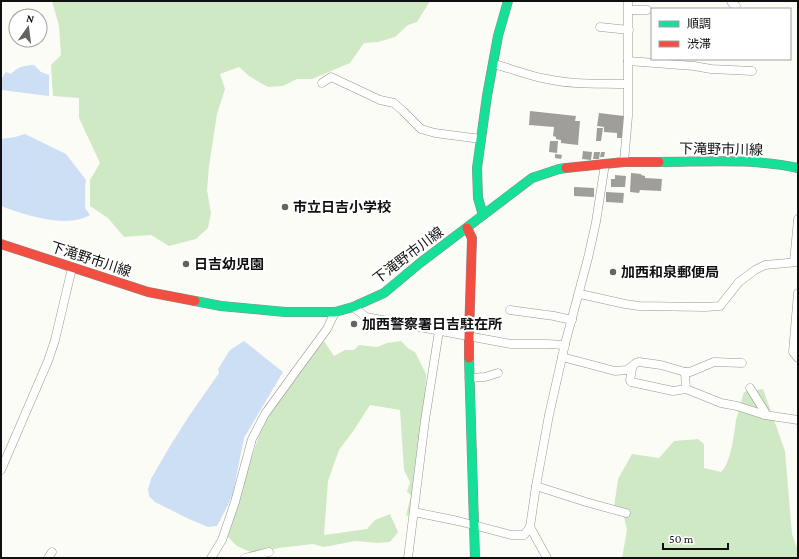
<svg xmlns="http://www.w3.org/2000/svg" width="799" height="559" font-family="'Crimson Pro','Noto Sans JP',serif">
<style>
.forest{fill:#cfe9c4}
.water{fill:#ccdff5}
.building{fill:#a09e9b}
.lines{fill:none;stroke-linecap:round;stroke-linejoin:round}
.street-casing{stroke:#969694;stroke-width:9}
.fast-casing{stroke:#8d8d8a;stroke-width:10}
.jam-casing{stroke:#8d8d8a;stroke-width:10}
.street{stroke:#fffffe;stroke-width:8}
.fast{stroke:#16e098;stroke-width:9}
.jam{stroke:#f24e42;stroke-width:9}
.poi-dot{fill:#636360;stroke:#fff;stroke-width:1.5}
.labels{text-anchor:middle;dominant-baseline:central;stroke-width:4;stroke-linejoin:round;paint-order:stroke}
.street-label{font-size:14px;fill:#101010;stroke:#fff}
.poi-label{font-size:14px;font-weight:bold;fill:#101010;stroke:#fff;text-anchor:start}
</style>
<rect width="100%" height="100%" fill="#fcfcf6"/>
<!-- forest -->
<g class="forest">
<polygon points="52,1 430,1 417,22 408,25 395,37 378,42 364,43 350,63 312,79 297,79 283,86 268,87 249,76 239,67 220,74 225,89 217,114 209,166 207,190 211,213 208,228 196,239 169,246 151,235 124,237 108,218 90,206 90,180 100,163 79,118 79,98 53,96 51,65 61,55 59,26"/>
<polygon points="324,341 334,356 345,350 354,350 359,345 377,347 387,343 401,341 409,349 415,352 426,374 425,402 412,513 406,516 411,495 407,492 410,482 404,470 400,410 370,405 354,430 339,450 328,481 324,535 367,529 375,520 390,514 398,532 390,542 377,543 355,541 324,547 313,544 279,548 255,554 237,546 228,537 230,525 236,511 249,465 259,436 266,420 309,359"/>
<path d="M763 389 785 451 792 534 798 550V558H622L627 530 623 513 614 507 618 479 632 454 659 458 674 441 698 439 704 444V468L721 472C731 463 734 434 736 420 739 411 741 401 744 392Z"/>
</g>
<!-- water -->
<g class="water">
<path d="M34 65 41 72 49 75V96L1 90V77L2 78 6 72 11 74C19 66 22 66 34 65Z"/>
<path d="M25 134 66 154 86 180C84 189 86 199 85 208L90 215C66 229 25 215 1 206V139L15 137Z"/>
<polygon points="244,341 283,372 244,438 233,493 228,505 217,526 208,527 189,519 155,502 149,496 148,489 151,479 170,446 189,416 219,373 218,369 230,350"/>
</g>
<!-- building -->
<g class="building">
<polygon points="530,111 576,116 575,121 580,121 578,145 561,143 561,140 556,139 556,137 553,136 554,127 529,125"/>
<polygon points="599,113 624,116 622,138 617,138 617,133 604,132 604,127 597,126"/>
<polygon points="597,128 603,128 601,141 596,141"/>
<polygon points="550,141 558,141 557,153 549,152"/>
<polygon points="583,151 592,152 591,160 582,159"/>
<polygon points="594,152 600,152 599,159 593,159"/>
<polygon points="601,152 605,152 604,157 600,157"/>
<polygon points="555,154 562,155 561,159 555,158"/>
<polygon points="631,173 641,174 641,175 645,176 645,178 662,179 661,191 640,190 639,193 630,192"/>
<polygon points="615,175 626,176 625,187 611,187 611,179 615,179"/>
<polygon points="574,187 594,188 594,197 574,196"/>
<polygon points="606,192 624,193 623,203 606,202"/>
</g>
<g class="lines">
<!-- street casing -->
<g class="street-casing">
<g id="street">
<polyline points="731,1 732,3 736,6"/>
<polyline points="629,10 647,10"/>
<polyline points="600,27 629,30"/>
<polyline points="628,61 694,66 711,69 752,71"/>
<path d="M493 64C511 68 528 76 547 79 573 85 600 83 627 84"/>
<polyline points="322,83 331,77 380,100 394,103 403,111 421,129 435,133 481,139"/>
<polyline points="624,162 628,116 628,1"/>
<polyline points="794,262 798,219"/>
<polyline points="798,293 793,352 798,358"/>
<polyline points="580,294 625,304 639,306 705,307 720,306 739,282 755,270 765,265 798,262"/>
<polyline points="353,307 366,317 511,344 547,344 565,345"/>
<polyline points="510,310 554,316 572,320"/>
<polyline points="562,357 615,371 627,370 636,363 639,362 661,365 685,372 690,372 714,362 742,363"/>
<polyline points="630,368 632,369 630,380 631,382 673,391 686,389"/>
<polyline points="685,372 686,389 721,403 737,406 765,415 798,420"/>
<polyline points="469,378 485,377 498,373"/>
<polyline points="750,388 765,412 765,415"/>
<polyline points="1,470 48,361 55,340 72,268"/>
<polyline points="536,486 586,502 626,513"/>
<polyline points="414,512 458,521 511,535 524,535 530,527"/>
<polyline points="48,558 52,552"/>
<polyline points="211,558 222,540 235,502 252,439 265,414 299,367 327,329 335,312"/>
<polyline points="245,558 269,552"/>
<polyline points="408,558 425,420 439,331"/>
<polyline points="547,558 530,527 536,486 549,415 565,344 588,258 596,222 605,164"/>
</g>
</g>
<!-- fast casing -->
<g class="fast-casing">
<g id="fast">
<path d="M659 162C705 162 753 158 798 168"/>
<polyline points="483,215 478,198 477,168 487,96 498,36 508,1"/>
<polyline points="195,301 221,306 285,312 335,312 353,307 384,293 420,263 532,178 559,169 566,168"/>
<polyline points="469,358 475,558"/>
</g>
</g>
<!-- jam casing -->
<g class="jam-casing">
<g id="jam">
<polyline points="566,168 624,162 659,162"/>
<polyline points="467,228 472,238 469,336 469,358"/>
<polyline points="1,244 148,292 195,301"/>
</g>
</g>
<!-- street -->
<use href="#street" class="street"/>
<!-- fast -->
<use href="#fast" class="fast"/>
<!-- jam -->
<use href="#jam" class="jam"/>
</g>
<!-- markers -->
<g class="poi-dot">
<circle cx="285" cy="207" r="4"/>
<circle cx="186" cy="264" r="4"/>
<circle cx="613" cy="272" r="4"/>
<circle cx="354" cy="324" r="4"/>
</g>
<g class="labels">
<!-- street labels -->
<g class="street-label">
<text transform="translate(721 149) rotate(1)">下滝野市川線</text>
<text transform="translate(408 255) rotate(-37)">下滝野市川線</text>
<text transform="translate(91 259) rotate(18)">下滝野市川線</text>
</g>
<!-- poi labels -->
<g class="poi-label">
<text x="293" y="207">市立日吉小学校</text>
<text x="194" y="264">日吉幼児園</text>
<text x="621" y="272">加西和泉郵便局</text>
<text x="362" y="324">加西警察署日吉駐在所</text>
</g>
</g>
<!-- border -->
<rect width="799" height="559" fill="none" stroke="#101010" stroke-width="4"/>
<!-- legend -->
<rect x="651" y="8" width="140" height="52" fill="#ffffff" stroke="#9f9f9f"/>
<rect x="659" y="21" width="20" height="6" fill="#16e098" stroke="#9f9f9f"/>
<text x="687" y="28" font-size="12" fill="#101010">順調</text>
<rect x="659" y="41" width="20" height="6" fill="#f24e42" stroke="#9f9f9f"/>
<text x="687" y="48" font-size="12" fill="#101010">渋滞</text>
<!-- north arrow -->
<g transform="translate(28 28) rotate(14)"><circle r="19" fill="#ffffff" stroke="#9f9f9f"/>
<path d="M0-3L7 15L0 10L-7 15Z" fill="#636360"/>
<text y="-6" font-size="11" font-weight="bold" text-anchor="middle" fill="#101010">N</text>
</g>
<!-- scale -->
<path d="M663 543v6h65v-6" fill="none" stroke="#101010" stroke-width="2"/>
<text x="669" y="543" font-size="12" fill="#101010" stroke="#ffffff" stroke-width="3" paint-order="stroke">50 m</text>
</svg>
